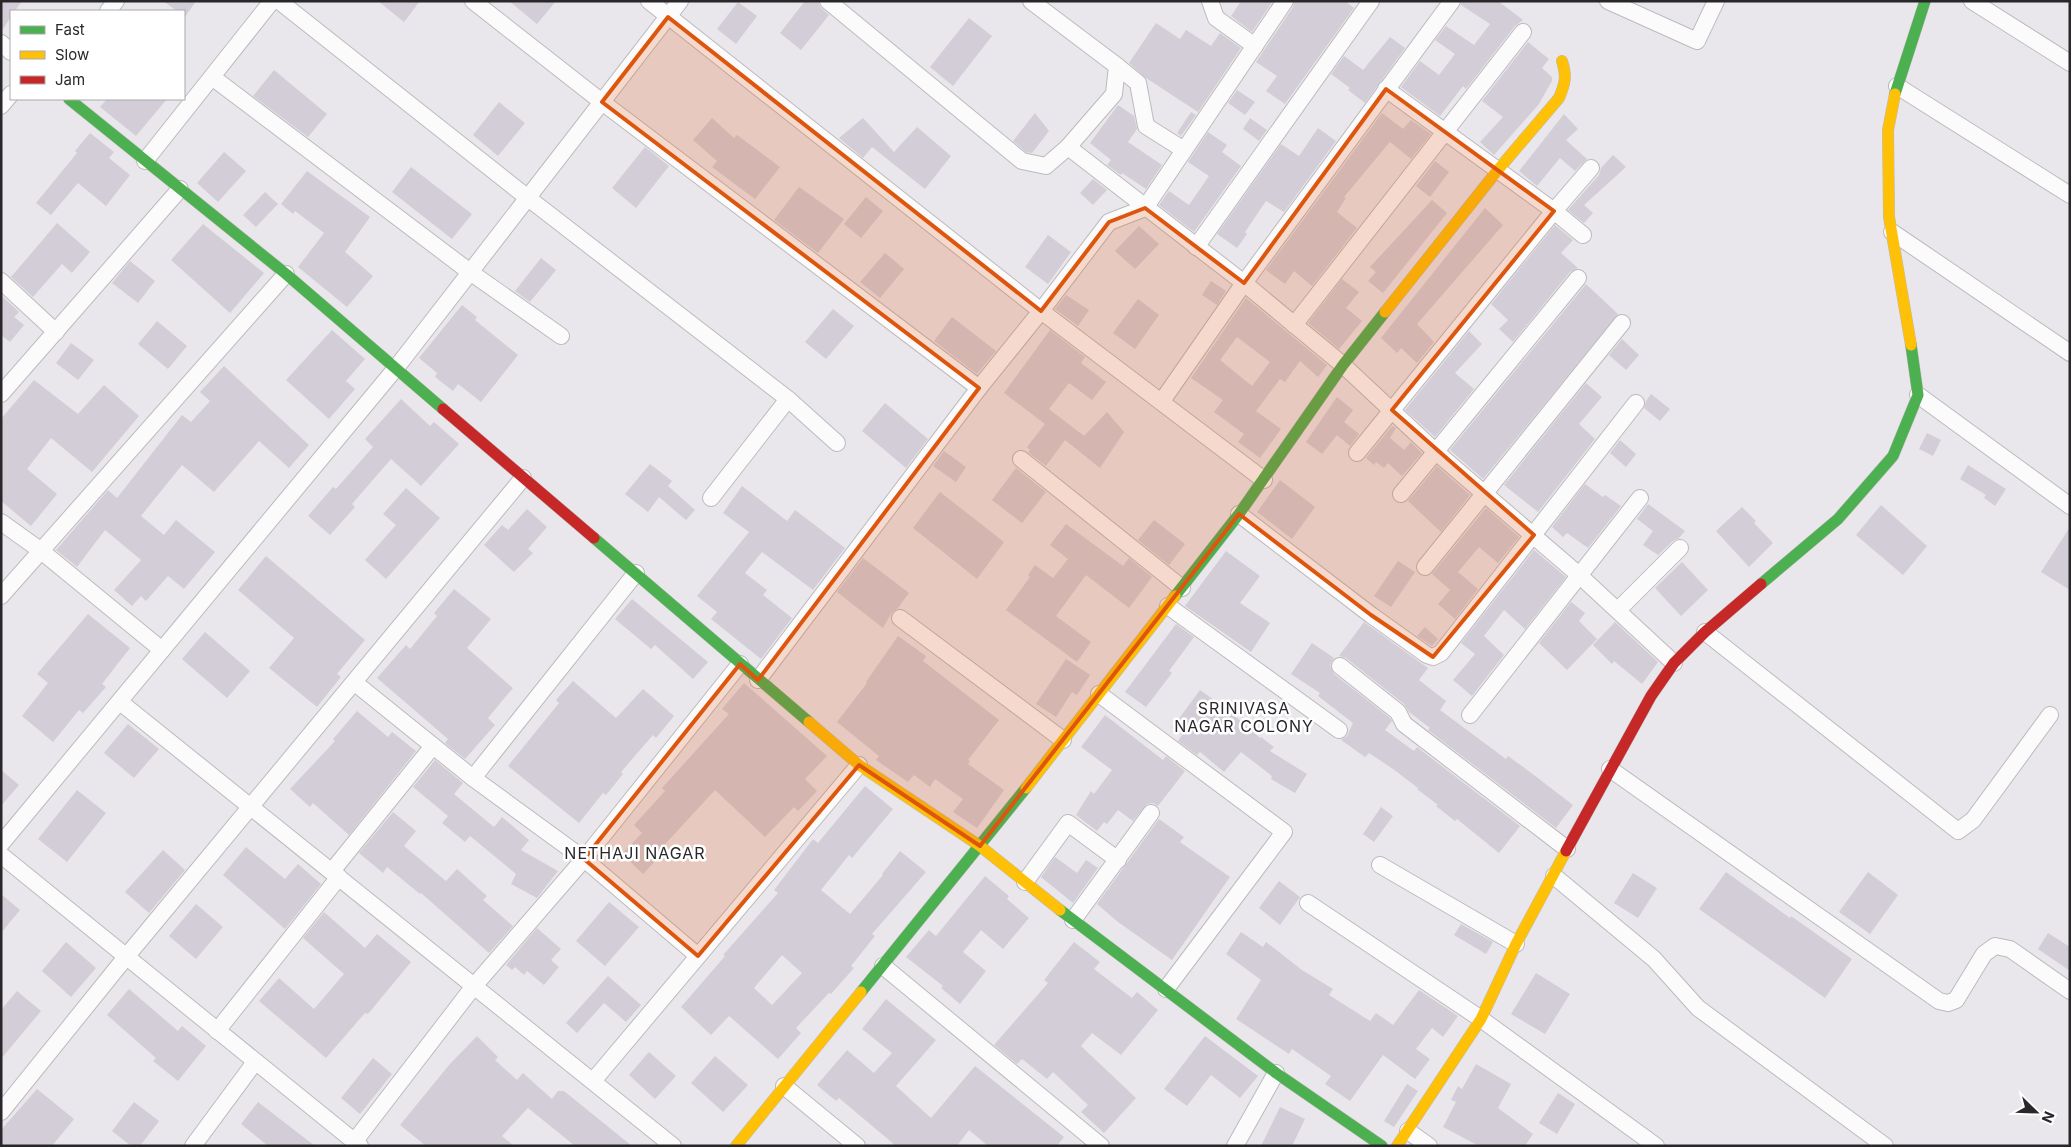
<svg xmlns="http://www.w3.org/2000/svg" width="2071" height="1147" font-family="Inter,sans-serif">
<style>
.building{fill:#d3cdd7;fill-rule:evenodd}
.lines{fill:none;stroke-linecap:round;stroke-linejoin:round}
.street-casing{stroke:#bcbabd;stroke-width:18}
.fast-casing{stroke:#bcbabd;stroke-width:12}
.slow-casing{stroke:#bcbabd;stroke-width:12}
.jam-casing{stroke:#bcbabd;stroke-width:12}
.street{stroke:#fcfbfc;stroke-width:16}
.fast{stroke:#4caf50;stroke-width:11}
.slow{stroke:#ffc107;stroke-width:11}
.jam{stroke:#c62828;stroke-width:11}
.marked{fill:#de560e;fill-opacity:0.2;stroke:#de560e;stroke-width:4;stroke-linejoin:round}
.labels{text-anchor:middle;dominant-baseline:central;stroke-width:5;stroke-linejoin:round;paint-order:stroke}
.neighbourhood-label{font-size:16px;letter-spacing:1px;fill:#29272a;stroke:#fff}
</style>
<rect width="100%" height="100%" fill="#eae7ec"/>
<!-- building -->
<g class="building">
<polygon points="1,1 22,1 15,11 11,11 11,17 1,32"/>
<polygon points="163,1 196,1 185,17 184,11 177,11"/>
<polygon points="378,1 420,1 404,22"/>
<polygon points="509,1 556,1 537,24"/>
<polygon points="805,1 818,1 821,8 829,15 801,50 780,33"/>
<polygon points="1241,1 1273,1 1252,32 1231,16"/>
<polygon points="1295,1 1345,1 1354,8 1285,104 1266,91 1277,76 1256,62 1293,7"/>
<polygon points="1462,1 1498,1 1523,20 1515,26 1466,89 1463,86 1440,116 1401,87 1420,61 1439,75 1455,54 1435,40 1446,26 1474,45 1490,24 1461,5"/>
<polygon points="738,2 757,16 736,44 717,29"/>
<polygon points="969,18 992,36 953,86 930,67"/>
<polygon points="1156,23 1180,39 1186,30 1211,46 1220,33 1241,48 1198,112 1146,78 1129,63"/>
<polygon points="1390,37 1405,48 1365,103 1348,90 1350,88 1331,74 1344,56 1363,70"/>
<polygon points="1528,42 1549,59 1542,68 1552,77 1552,81 1539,104 1494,155 1480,142 1503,117 1482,101"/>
<polygon points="274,70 327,114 308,137 253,96"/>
<polygon points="1237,90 1255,102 1245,115 1228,103"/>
<polygon points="107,99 167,99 136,136 100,107"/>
<polygon points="499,102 525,123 498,156 473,135"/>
<polygon points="1118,105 1134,116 1137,129 1128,142 1162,165 1146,189 1122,173 1121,175 1107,165 1111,160 1090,143"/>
<polygon points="1191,112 1196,115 1181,136 1177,133"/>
<polygon points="1035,113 1049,131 1032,153 1026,152 1013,141"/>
<polygon points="1382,113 1403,129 1411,120 1431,134 1411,159 1390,142 1389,143 1344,197 1346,198 1337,212 1357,228 1312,286 1294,271 1285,284 1266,270"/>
<polygon points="1564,114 1578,129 1566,140 1587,159 1575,171 1560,158 1537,186 1519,171"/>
<polygon points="712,118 734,138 737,135 780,167 755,199 712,167 717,161 693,140"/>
<polygon points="863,118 894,152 917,127 951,156 925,189 872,147 863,158 839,138"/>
<polygon points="1250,118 1267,130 1259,141 1243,129"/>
<polygon points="1318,128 1336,141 1284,212 1266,201 1245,232 1247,234 1237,248 1217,234 1281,144 1299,156"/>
<polygon points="1208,132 1227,145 1222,152 1241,166 1194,232 1159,205 1169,191 1189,205 1209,176 1188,162"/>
<polygon points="90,133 114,152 109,158 130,175 106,206 78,183 51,215 36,203 77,153 75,151"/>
<polygon points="645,147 669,166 636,208 612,188"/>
<polygon points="224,152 246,171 218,202 197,183"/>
<polygon points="1613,155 1626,167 1584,205 1593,213 1584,223 1568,210 1599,175 1601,168"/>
<polygon points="1435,161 1449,172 1430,197 1416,186"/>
<polygon points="411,167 472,214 452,239 392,192"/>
<polygon points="307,171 370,217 345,252 373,276 347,307 298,267 324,233 295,211 293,214 281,204"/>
<polygon points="1093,179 1107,190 1093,205 1080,193"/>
<polygon points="799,187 844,219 818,253 774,220"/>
<polygon points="265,192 278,204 256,227 243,215"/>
<polygon points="866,197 883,211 861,238 844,224"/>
<polygon points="1432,200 1447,213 1383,293 1368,281 1376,272 1370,267"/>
<polygon points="1485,208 1503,225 1417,324 1434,342 1417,363 1401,348 1397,353 1381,338"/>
<polygon points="57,223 90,252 72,273 62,264 33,297 11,277"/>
<polygon points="203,224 264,273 230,313 171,260"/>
<polygon points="1555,225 1573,240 1561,253 1578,268 1570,272 1513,342 1499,329 1508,320 1491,304"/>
<polygon points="1139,226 1159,244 1135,269 1115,251"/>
<polygon points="1048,235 1071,252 1048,284 1025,267"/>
<polygon points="885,253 904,269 880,298 860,282"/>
<polygon points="541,258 556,270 530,302 515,291"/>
<polygon points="130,261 155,281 138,303 112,283"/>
<polygon points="1342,279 1359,292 1346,308 1362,321 1339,349 1308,323"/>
<polygon points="1211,281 1226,291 1217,305 1202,295"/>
<polygon points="1586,284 1618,314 1483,479 1450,450"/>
<polygon points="1,295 19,312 14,317 24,325 10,342 1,335"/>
<polygon points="1066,295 1089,310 1078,326 1055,309"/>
<path d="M1246 298 1327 365 1318 377 1300 361 1285 382 1280 379 1256 411 1281 429 1260 458 1238 442 1244 434 1214 412 1223 400 1191 378ZM1237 337 1270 362 1252 386 1220 360Z"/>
<polygon points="1138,299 1159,315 1135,349 1113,333"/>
<polygon points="462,305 477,317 475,320 518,355 481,402 458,384 453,391 435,377 437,373 419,358"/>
<polygon points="833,309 854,326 826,359 805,342"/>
<polygon points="952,317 996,351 977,374 934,341"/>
<polygon points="157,321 187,346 168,369 138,344"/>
<polygon points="332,330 365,359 346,381 355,389 329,419 286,380"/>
<polygon points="1050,330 1085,357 1081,363 1106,382 1092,400 1069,383 1049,409 1084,436 1107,412 1124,432 1100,468 1065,440 1046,466 1028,452 1030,450 1027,447 1045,424 1004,393"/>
<polygon points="1469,331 1482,344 1455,373 1474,389 1435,437 1405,410"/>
<polygon points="1622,339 1639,355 1626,370 1609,355"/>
<polygon points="71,343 94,360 78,380 56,363"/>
<polygon points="224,366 309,445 289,468 259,441 214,492 182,465 141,516 164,535 176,520 215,552 184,589 168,576 146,601 141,596 132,606 114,590 141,560 105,530 77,567 56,550 108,490 117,498 182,415 191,422 210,401 200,392"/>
<polygon points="34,380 78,414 104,385 139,416 92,472 51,438 27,469 57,494 31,526 1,501 1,419"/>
<polygon points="1586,383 1602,397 1579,424 1595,439 1538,512 1504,485"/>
<polygon points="1651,394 1670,409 1660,421 1644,408 1646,401"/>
<polygon points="1337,397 1353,410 1344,422 1359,434 1350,446 1337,435 1322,454 1306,442"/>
<polygon points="401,399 430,426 434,422 459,444 421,486 391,459 352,504 355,507 330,535 308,516 333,487 336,489 373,447 365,439"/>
<polygon points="885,403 928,439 906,468 862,431"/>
<polygon points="1392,426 1396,428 1390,438 1404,450 1411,442 1422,453 1402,476 1388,463 1384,468 1376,462 1374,465 1366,458"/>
<polygon points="1927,433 1941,440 1933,456 1919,449"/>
<polygon points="1620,440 1636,454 1626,467 1610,453"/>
<polygon points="944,451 966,467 956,482 933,466"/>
<polygon points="650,464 672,481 668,486 695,510 686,520 659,497 648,512 625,494"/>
<polygon points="1968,465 2006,489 1995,506 1984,498 1986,495 1960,479"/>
<polygon points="1437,466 1470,495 1441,532 1408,501"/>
<polygon points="1016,468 1046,492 1022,523 992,500"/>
<polygon points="1280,480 1315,507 1292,539 1257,512"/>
<polygon points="1585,484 1603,497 1605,495 1621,506 1588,548 1567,533 1563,537 1552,527"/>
<polygon points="742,486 787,521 795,510 845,548 813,590 762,552 745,573 767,590 763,595 792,618 761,659 711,619 717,612 697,596 749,532 723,513"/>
<polygon points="406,488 440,518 386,579 365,560 396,525 383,514"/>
<polygon points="940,492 1004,542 977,579 913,528"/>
<polygon points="1648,504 1685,531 1679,538 1673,541 1658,555 1643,545 1653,531 1637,519"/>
<polygon points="1881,505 1927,546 1903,575 1856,535"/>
<polygon points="1742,507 1756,521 1754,523 1773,543 1749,567 1716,531"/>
<polygon points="1486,508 1519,537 1498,563 1479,547 1458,572 1478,589 1455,619 1438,604 1450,590 1432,574"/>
<polygon points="527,509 547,527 528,549 533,553 514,572 484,545 502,525 508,530"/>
<polygon points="1154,520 1185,544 1169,565 1138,540"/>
<polygon points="1066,524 1123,566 1129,558 1152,577 1129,608 1086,575 1056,616 1091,642 1077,662 1006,610 1030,577 1028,575 1035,565 1053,578 1068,559 1050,545"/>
<polygon points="2070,527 2070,590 2041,572"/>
<polygon points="1534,550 1566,577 1525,629 1504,610 1484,636 1504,655 1472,696 1453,680 1475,654 1461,643"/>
<polygon points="1226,551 1260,576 1240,603 1270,623 1251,652 1185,606"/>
<polygon points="266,556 365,640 337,674 341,677 317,707 269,668 294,638 238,590"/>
<polygon points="863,558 909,593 897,609 892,612 883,628 837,592"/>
<polygon points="1398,561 1415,572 1391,607 1374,596"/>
<polygon points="1682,562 1708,590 1681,616 1655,588"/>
<polygon points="454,589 491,619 467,648 513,688 488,718 495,725 465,759 445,743 448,739 377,678 406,645 410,649 437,616 434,613"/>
<polygon points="632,599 708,662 693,679 655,645 651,649 615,619"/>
<polygon points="1571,602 1585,613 1579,621 1597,639 1567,670 1539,643"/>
<polygon points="88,614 130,648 102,684 106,687 83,713 79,710 53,742 22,716 48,683 37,674"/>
<polygon points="1364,622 1428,668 1419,680 1446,701 1440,710 1506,759 1508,756 1530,772 1573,805 1556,828 1428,730 1430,728 1409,712 1404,704 1346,658 1339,656"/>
<polygon points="1615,622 1658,662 1642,684 1614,661 1612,664 1593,645"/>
<polygon points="1176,624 1194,637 1169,671 1172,673 1146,707 1125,692"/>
<polygon points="1425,627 1438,639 1432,646 1417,636"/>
<polygon points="205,632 250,671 227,698 182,659"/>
<polygon points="898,636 926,656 923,661 999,720 968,760 970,761 968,764 1004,790 977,828 953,812 963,799 935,779 930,787 914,775 908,782 876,760 879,756 837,722 867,683 866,682"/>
<polygon points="1312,643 1334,658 1330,665 1334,674 1390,718 1392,721 1385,730 1414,751 1417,747 1520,826 1499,853 1457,819 1455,821 1436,806 1438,805 1417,789 1418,788 1393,769 1369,753 1365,757 1341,740 1347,736 1353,723 1318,696 1320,693 1291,674"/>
<polygon points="1066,659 1090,675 1077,695 1072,692 1056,717 1036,704"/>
<polygon points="573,681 616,718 643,689 674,716 656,738 653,735 621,772 623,774 606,795 603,793 579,823 508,766 559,703 556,700"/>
<polygon points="744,683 827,756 805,779 817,791 798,811 794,807 765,837 715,790 656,854 659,857 643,874 622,854 642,833 634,825 665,791 662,788 729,714 722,709"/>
<polygon points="1200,690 1229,711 1260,738 1261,737 1274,747 1270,751 1307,774 1295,793 1271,779 1272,776 1241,752 1224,772 1200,752 1197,755 1178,741 1182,735 1172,728"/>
<polygon points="357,711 388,737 392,732 416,751 349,835 313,803 310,807 290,789 335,741 333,739"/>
<polygon points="1105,715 1163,760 1166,756 1185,771 1158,806 1153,803 1147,804 1133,821 1118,810 1107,824 1104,822 1097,831 1076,815 1091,791 1094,794 1112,770 1081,747"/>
<polygon points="128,724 159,749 134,778 104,753"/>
<polygon points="435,760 463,783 454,794 494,827 502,817 529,840 521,850 558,871 537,898 511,884 516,874 470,836 465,842 442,823 448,816 413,787"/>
<polygon points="1,770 19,785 1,806"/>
<path d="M865 786 893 809 852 858 849 855 821 890 850 914 883 875 882 874 900 851 926 872 872 934 875 936 851 966 854 968 831 994 829 993 796 1028 801 1033 778 1059 729 1016 711 1035 681 1007 725 956 723 955 778 893 774 890 813 839 818 843ZM782 955 802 973 772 1005 754 988Z"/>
<polygon points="77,790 106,813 67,862 38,839"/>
<polygon points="1381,807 1393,816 1374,842 1363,834"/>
<polygon points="393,812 416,831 404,846 446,881 457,869 487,896 483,900 513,926 489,953 421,893 420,894 387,867 383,873 359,853"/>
<polygon points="1159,819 1184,837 1180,842 1230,877 1172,960 1118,922 1097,904"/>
<polygon points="246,847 285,879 298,864 321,884 285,929 223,875"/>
<polygon points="163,850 185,870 149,913 125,892"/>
<polygon points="1055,857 1077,873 1086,860 1098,868 1073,903 1041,877"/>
<polygon points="1726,872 1790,918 1791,916 1852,959 1825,998 1699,909"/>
<polygon points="1868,872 1898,895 1870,934 1839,912"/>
<polygon points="1633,873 1657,888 1638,918 1614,903"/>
<polygon points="985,876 1009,896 1007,899 1029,918 1003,949 981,930 963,952 986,971 960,1004 941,988 943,986 906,957 929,930 936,936"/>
<polygon points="1279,881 1300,897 1280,925 1259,908"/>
<polygon points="1,894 20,910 1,933"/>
<polygon points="609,902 639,927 605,966 576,941"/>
<polygon points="196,904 223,927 196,959 169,936"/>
<polygon points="324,912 365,948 377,934 411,962 368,1014 365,1013 326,1058 259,1001 279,978 314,1009 344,974 303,938"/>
<polygon points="1461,924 1493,942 1486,954 1454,935"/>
<polygon points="537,928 561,949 551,960 559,967 544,985 527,971 524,975 515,967 512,970 506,965"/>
<polygon points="1241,932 1263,947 1266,942 1302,970 1333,989 1329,995 1370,1021 1376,1013 1393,1025 1419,990 1458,1016 1443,1037 1432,1028 1416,1049 1430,1059 1415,1079 1383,1055 1350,1101 1325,1084 1331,1076 1292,1049 1289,1054 1236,1019 1261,980 1226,954"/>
<polygon points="2048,933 2070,947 2070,971 2038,949"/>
<polygon points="66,942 96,968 71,997 42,971"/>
<polygon points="1074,942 1100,962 1094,969 1132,998 1137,992 1158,1010 1121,1055 1092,1033 1081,1046 1136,1098 1104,1133 1081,1112 1088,1105 1053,1072 1047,1079 1022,1059 1017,1064 994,1045 1048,983 1044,980"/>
<polygon points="1536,973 1570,994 1545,1034 1511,1014"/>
<polygon points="608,976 641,1005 626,1022 604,1003 577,1033 566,1023"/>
<polygon points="129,989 178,1031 182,1026 206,1046 178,1081 153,1061 156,1058 107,1015"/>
<polygon points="17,991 41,1011 1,1059 1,1010"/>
<polygon points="886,999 936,1040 896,1086 931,1118 975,1066 1064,1137 1057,1146 988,1146 969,1130 957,1146 896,1146 839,1098 836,1101 817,1085 847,1050 874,1073 892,1053 862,1029"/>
<polygon points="477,1036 498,1057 495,1060 517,1080 523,1073 552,1099 558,1091 564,1091 632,1146 575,1146 528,1108 502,1136 514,1146 426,1146 400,1125 449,1065"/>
<polygon points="1205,1036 1258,1076 1240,1098 1211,1075 1187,1106 1164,1089"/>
<polygon points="649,1052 676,1076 655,1099 629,1075"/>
<polygon points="715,1056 748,1085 723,1112 691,1083"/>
<polygon points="373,1058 392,1074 360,1114 341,1098"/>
<polygon points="1476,1064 1511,1084 1498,1108 1533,1134 1525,1146 1479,1146 1443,1127 1456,1102 1451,1100 1458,1086 1462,1089"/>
<polygon points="1407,1084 1418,1091 1394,1127 1384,1121"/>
<polygon points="37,1089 74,1119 52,1146 1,1146 1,1130"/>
<polygon points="1558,1093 1575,1104 1557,1134 1539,1123"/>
<polygon points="134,1102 159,1121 140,1146 131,1146 112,1131"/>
<polygon points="258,1102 315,1146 268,1146 241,1124"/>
<polygon points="1280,1107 1305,1119 1292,1146 1261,1146"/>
</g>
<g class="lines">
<!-- street casing -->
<g class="street-casing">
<g id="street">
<polyline points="279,1 528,198 788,399 837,443"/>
<polyline points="473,1 602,102 979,388"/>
<polyline points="649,1 1041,311 1264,480"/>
<polyline points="828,1 1022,161 1046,166 1068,147 1114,94 1117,66 1031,1"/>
<polyline points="1210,1 1216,18 1255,46"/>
<polyline points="1608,1 1697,41 1716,1"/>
<polyline points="1972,1 2070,63"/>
<polyline points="108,11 116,1"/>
<polyline points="1,43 11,52"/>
<polyline points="1117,66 1138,83 1146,126 1184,150"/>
<polyline points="212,77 470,272 561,336"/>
<polyline points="1897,86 2070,195"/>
<polyline points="1386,89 1554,211 1583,235"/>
<polyline points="1,106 11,94"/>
<polyline points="1068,147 1244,283 1343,365 1436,452 1579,575 1674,663"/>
<polyline points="145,161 272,1"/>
<polyline points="1892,232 2070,353"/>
<polyline points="1196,247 1371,1"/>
<polyline points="1,281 56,332"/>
<polyline points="1294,325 1523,32"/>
<polyline points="1,394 180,189"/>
<polyline points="1918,395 2070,506"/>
<polyline points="1162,401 1244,283 1452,1"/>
<polyline points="1357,453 1554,211 1591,168"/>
<polyline points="1021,459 1182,588"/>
<polyline points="1401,494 1578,278"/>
<polyline points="711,498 788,399"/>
<polyline points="1239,514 1371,615 1427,655 1433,657 1441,653 1636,403"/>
<polyline points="1,522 40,550 162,650"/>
<polyline points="1425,567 1622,323"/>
<polyline points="1,596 286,274"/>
<polyline points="1168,606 1339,730"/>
<polyline points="1618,610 1680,548"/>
<polyline points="900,618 1063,740"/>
<polyline points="1705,632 1958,831 1973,820 2050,715"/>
<polyline points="1340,666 1398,712 1404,724 1567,849"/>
<polyline points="758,680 979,388 1041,311 1109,222 1145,208 1285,1"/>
<polyline points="355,683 473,778 584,859 698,956"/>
<polyline points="1099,694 1284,832 1166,989"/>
<polyline points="120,702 673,1146"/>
<polyline points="1470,715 1640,498"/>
<polyline points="1610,769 1939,1001 1948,1003 1956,1000 1984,954 1995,946 2010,949 2070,991"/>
<polyline points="473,778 636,573"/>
<polyline points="1,844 396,368 680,1"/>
<polyline points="1,855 360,1146"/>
<polyline points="1380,865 1516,944"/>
<polyline points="332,871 433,746"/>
<polyline points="1554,876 1654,959 1698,1008 1885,1146"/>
<polyline points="1025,882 1068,823 1118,860"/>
<polyline points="1308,903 1481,1019 1656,1146"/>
<polyline points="1073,920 1151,813"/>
<polyline points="883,966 1101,1146"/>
<polyline points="217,1031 339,877"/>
<polyline points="593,1081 859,765"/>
<polyline points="784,1086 857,1146"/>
<polyline points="1,1112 126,957 523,478"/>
<polyline points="1408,1131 1429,1146"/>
<polyline points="354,1142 474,986 584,859 740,664"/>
<polyline points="193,1146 255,1062"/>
<polyline points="1235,1146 1276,1073"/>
</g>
</g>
<!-- fast casing -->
<g class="fast-casing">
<g id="fast">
<polyline points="1895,94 1925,1"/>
<polyline points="69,99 286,274 443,409"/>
<polyline points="594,538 809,722"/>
<polyline points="1761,584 1838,519 1893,456 1918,395 1911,345"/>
<polyline points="1175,596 1239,514 1343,365 1385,312"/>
<polyline points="1060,910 1276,1073 1382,1146"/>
<polyline points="861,992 1026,788"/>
</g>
</g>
<!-- slow casing -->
<g class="slow-casing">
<g id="slow">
<polyline points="1895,94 1888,130 1889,217 1911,345"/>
<path d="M1385 312 1497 171 1559 98C1565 84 1567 76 1562 61"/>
<polyline points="809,722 859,765 980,846 1060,910"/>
<polyline points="1026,788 1175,596"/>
<polyline points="736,1146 861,992"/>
<polyline points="1397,1146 1481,1019 1516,944 1566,851"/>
</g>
</g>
<!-- jam casing -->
<g class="jam-casing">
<g id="jam">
<polyline points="443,409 594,538"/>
<polyline points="1566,851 1651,696 1674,663 1705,632 1761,584"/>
</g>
</g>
<!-- street -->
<use href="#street" class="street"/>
<!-- fast -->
<use href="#fast" class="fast"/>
<!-- slow -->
<use href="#slow" class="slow"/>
<!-- jam -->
<use href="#jam" class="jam"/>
</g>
<!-- marked area -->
<path class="marked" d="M668 17 1041 311 1109 222 1145 208 1244 283 1386 89 1554 211 1392 410 1534 535 1433 657 1371 615 1239 514 980 846 859 765 698 956 584 859 740 664 758 680 979 388 602 102Z"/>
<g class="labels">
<!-- neighbourhood labels -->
<g class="neighbourhood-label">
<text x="1244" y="708">SRINIVASA<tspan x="1244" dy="18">NAGAR COLONY</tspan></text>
<text x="635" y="853">NETHAJI NAGAR</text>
</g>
</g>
<!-- border -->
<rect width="2071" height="1147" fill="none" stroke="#29272a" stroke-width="5"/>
<!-- legend -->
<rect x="10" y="10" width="175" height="90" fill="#ffffff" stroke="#a9a9aa"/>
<rect x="20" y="26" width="25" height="8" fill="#4caf50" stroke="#a9a9aa"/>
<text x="55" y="35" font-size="15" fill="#29272a">Fast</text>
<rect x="20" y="51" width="25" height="8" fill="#ffc107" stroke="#a9a9aa"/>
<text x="55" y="60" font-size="15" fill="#29272a">Slow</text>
<rect x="20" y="76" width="25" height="8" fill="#c62828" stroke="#a9a9aa"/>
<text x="55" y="85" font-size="15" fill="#29272a">Jam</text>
<!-- north arrow -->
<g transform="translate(2036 1112) rotate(113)" stroke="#ffffff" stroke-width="4" paint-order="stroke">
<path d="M0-4L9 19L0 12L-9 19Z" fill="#29272a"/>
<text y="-8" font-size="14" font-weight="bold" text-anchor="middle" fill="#29272a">N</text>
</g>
</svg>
